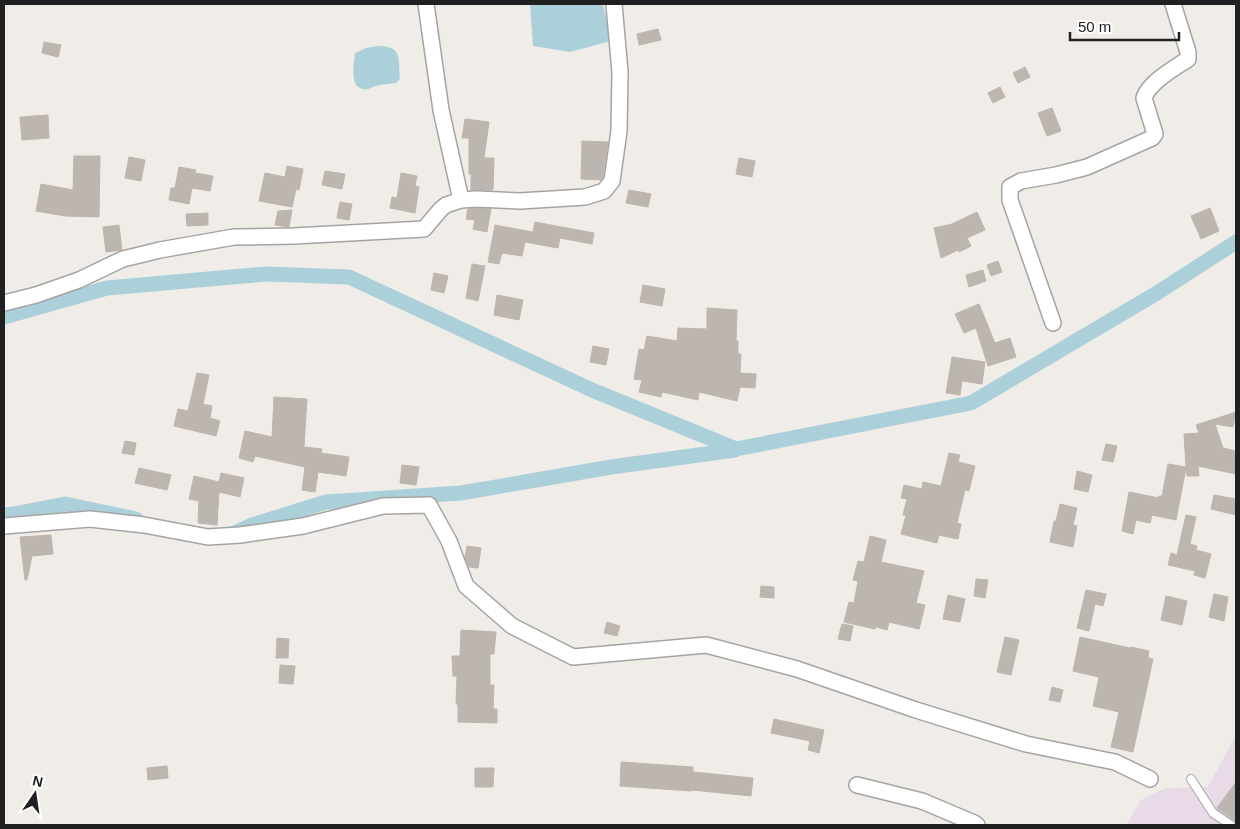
<svg xmlns="http://www.w3.org/2000/svg" width="1240" height="829" font-family="Arial,sans-serif">
<style>
.industrial{fill:#e8dae6}
.water{fill:#acd0da}
.lines{fill:none;stroke-linecap:round;stroke-linejoin:round}
.canal{stroke:#acd0da;stroke-width:15}
.building{fill:#bdb6b0;stroke:#c0b4ab}
.service-casing{stroke:#a4a4a4;stroke-width:10}
.minor-casing{stroke:#a4a4a4;stroke-width:18}
.service{stroke:#fff;stroke-width:8}
.minor{stroke:#fff;stroke-width:15}
</style>
<rect width="100%" height="100%" fill="#f0ede8"/>
<!-- industrial -->
<polygon class="industrial" points="1236,735 1236,825 1126,825 1141,800 1165,788 1208,787"/>
<!-- water -->
<g class="water">
<polygon points="530,4 603,4 611,41 570,52 533,46"/>
<path d="M377 46C403 45 398 59 400 79L396 83C389 84 383 84 376 86 373 87 371 88 368 89 348 92 354 64 355 53L366 48Z"/>
</g>
<g class="lines">
<!-- canal -->
<g class="canal">
<polyline points="4,317 107,288 266,274 349,277 592,390 736,449 971,403 1157,293 1236,242"/>
<polyline points="4,515 13,514 65,504 136,519"/>
<polyline points="232,534 252,525 326,502 461,493 611,467 735,450"/>
</g>
</g>
<!-- building -->
<g class="building">
<polygon points="658,29 661,40 639,45 637,34"/>
<polygon points="44,42 61,45 58,57 42,53"/>
<polygon points="1025,67 1030,77 1018,83 1013,73"/>
<polygon points="1000,87 1005,97 993,103 988,93"/>
<polygon points="1052,108 1061,131 1047,136 1038,113"/>
<polygon points="48,115 49,138 22,140 20,117"/>
<polygon points="465,119 489,122 484,158 494,158 493,190 471,190 471,174 469,174 469,138 462,138"/>
<polygon points="582,141 608,142 603,177 601,180 581,179"/>
<polygon points="74,156 100,156 99,217 65,216 36,211 41,184 73,190"/>
<polygon points="129,157 145,160 141,181 125,178"/>
<polygon points="739,158 755,161 752,177 736,174"/>
<polygon points="287,166 303,169 299,190 296,189 292,207 259,201 265,173 285,177"/>
<polygon points="179,167 196,170 195,173 213,176 210,191 192,188 189,204 169,200 171,188 175,188"/>
<polygon points="325,171 345,174 342,189 322,185"/>
<polygon points="401,173 417,176 415,186 419,187 415,213 390,208 392,197 397,198"/>
<polygon points="629,190 651,194 648,207 626,203"/>
<polygon points="340,202 352,204 349,220 337,218"/>
<polygon points="477,208 491,209 487,232 473,229 475,220 466,219 468,209"/>
<polygon points="1210,208 1219,231 1201,239 1191,216"/>
<polygon points="292,210 289,227 275,225 278,211"/>
<polygon points="977,212 985,230 967,238 971,246 959,252 958,250 941,258 934,228 952,224"/>
<polygon points="208,213 208,225 187,226 186,214"/>
<polygon points="535,222 594,233 592,244 560,238 558,248 525,242 522,256 502,253 499,264 488,262 495,225 533,232"/>
<polygon points="119,225 122,250 106,252 103,227"/>
<polygon points="998,261 1002,272 991,276 987,265"/>
<polygon points="472,264 485,266 478,301 466,298"/>
<polygon points="983,270 986,281 969,287 966,275"/>
<polygon points="434,273 448,276 444,293 431,290"/>
<polygon points="643,285 665,289 662,306 640,302"/>
<polygon points="497,295 523,300 519,320 494,315"/>
<polygon points="979,304 995,343 1010,338 1016,357 988,366 976,328 964,333 955,314"/>
<polygon points="707,308 737,310 736,341 738,341 738,354 741,354 740,373 756,374 755,388 740,387 737,401 699,392 698,400 662,392 661,397 639,392 642,380 634,379 639,349 644,350 647,336 677,341 678,328 707,329"/>
<polygon points="593,346 609,349 606,365 590,362"/>
<polygon points="952,357 985,362 982,384 962,381 960,395 946,393"/>
<polygon points="197,373 209,375 203,404 212,406 210,418 220,421 216,436 174,426 178,409 188,411"/>
<polygon points="274,397 307,399 304,447 322,449 321,453 349,457 346,476 318,472 315,492 302,490 305,467 255,456 253,462 239,458 245,431 272,437"/>
<polygon points="1236,412 1233,427 1215,424 1223,448 1236,451 1236,474 1198,466 1199,476 1187,476 1186,468 1176,520 1152,515 1150,523 1136,520 1133,534 1122,531 1129,492 1159,498 1159,496 1162,496 1168,464 1186,467 1184,434 1199,433 1196,425"/>
<polygon points="125,441 136,443 134,455 122,453"/>
<polygon points="1106,444 1117,446 1113,462 1102,460"/>
<polygon points="949,453 960,455 958,462 975,466 969,491 965,490 957,523 961,524 958,539 939,535 937,543 901,534 906,515 903,515 907,499 901,498 904,485 922,489 923,482 941,486"/>
<polygon points="402,465 419,467 416,485 400,483"/>
<polygon points="139,468 171,475 167,490 135,483"/>
<polygon points="1077,471 1092,475 1088,492 1074,489"/>
<polygon points="221,473 244,478 240,497 219,492 217,525 198,523 199,501 189,499 194,476 219,482"/>
<polygon points="1214,495 1236,499 1236,515 1211,509"/>
<polygon points="1060,504 1077,508 1073,525 1077,526 1073,547 1050,542 1054,521 1056,521"/>
<polygon points="1186,515 1196,517 1190,544 1197,546 1196,550 1211,554 1205,578 1194,575 1195,571 1168,565 1171,553 1177,555"/>
<polygon points="51,535 53,554 32,556 27,580 25,580 20,537"/>
<polygon points="870,536 886,540 881,562 924,571 916,603 925,605 919,629 889,622 887,630 876,627 875,629 844,622 849,602 854,603 858,581 853,580 858,561 864,562"/>
<polygon points="467,546 481,548 478,568 469,567 465,557"/>
<polygon points="976,579 988,580 985,598 974,596"/>
<polygon points="761,586 774,587 774,598 760,597"/>
<polygon points="1086,590 1106,594 1103,606 1095,604 1089,631 1077,628"/>
<polygon points="1214,594 1228,597 1224,621 1209,617"/>
<polygon points="948,595 965,599 960,622 943,619"/>
<polygon points="1166,596 1187,601 1182,625 1161,620"/>
<polygon points="607,622 620,626 617,636 604,633"/>
<polygon points="842,624 853,626 850,641 838,639"/>
<polygon points="461,630 496,632 494,654 490,654 490,685 494,685 493,709 497,709 497,723 458,722 458,704 456,704 457,676 453,676 452,656 460,656"/>
<polygon points="1005,637 1019,640 1011,675 997,672"/>
<polygon points="1080,637 1130,648 1131,647 1149,651 1148,658 1153,659 1133,752 1111,747 1119,712 1093,706 1099,677 1073,671"/>
<polygon points="277,638 289,639 288,658 276,658"/>
<polygon points="280,665 295,666 293,684 279,683"/>
<polygon points="1052,687 1063,690 1060,702 1049,700"/>
<polygon points="774,719 824,730 819,753 808,750 810,741 771,733"/>
<polygon points="621,762 693,767 693,772 753,778 751,796 692,790 691,791 620,786"/>
<polygon points="167,766 168,778 148,780 147,768"/>
<polygon points="475,768 494,768 493,787 475,787"/>
<polygon points="1236,782 1236,823 1234,820 1217,808"/>
</g>
<g class="lines">
<!-- service casing -->
<g class="service-casing">
<polyline id="service" points="1191,779 1213,813 1231,825"/>
</g>
<!-- minor casing -->
<g class="minor-casing">
<g id="minor">
<polyline points="461,200 477,199 520,201 585,197 604,191 612,181 619,131 620,72 614,4"/>
<polyline points="4,303 36,295 79,280 123,259 160,250 234,237 294,236 424,229 441,209 446,205 461,200 441,110 426,4"/>
<path d="M1053 323 1010 200V187L1021 181 1056 175 1087 167 1152 138 1155 134 1144 98C1149 82 1175 68 1188 59V52L1173 4"/>
<polyline points="4,526 90,519 144,525 208,537 240,535 303,526 383,506 429,505 449,541 466,586 512,626 573,657 706,645 797,669 916,710 1026,744 1115,762 1150,779"/>
<polyline points="857,785 922,801 974,823 977,825"/>
</g>
</g>
<!-- service -->
<use href="#service" class="service"/>
<!-- minor -->
<use href="#minor" class="minor"/>
</g>
<!-- border -->
<rect width="1240" height="829" fill="none" stroke="#202020" stroke-width="10"/>
<!-- north arrow -->
<g transform="translate(35 794) rotate(13)" stroke="#ffffff" stroke-width="4" paint-order="stroke">
<path d="M0-4L9 19L0 12L-9 19Z" fill="#202020"/>
<text y="-8" font-size="14" font-weight="bold" text-anchor="middle" fill="#202020">N</text>
</g>
<!-- scale -->
<path d="M1070 32v8h109v-8" fill="none" stroke="#202020" stroke-width="2.5"/>
<text x="1078" y="32" font-size="15" fill="#202020" stroke="#ffffff" stroke-width="4" paint-order="stroke">50 m</text>
</svg>
